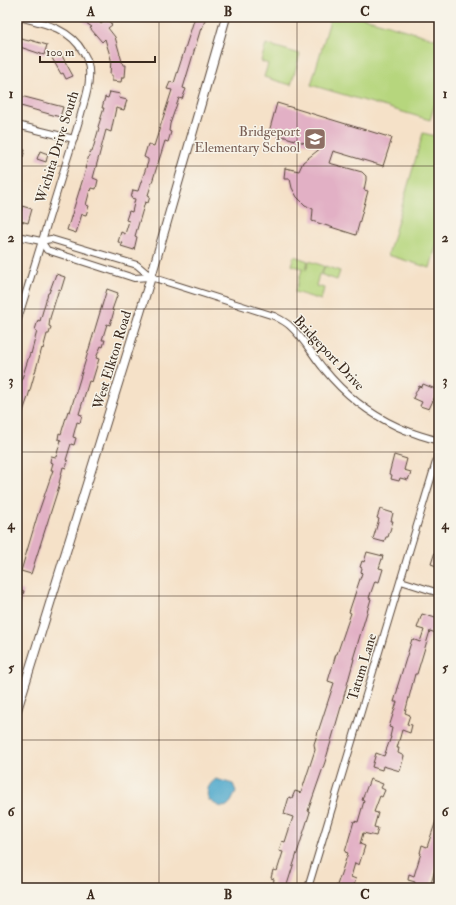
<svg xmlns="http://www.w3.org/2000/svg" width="456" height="905" font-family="'IM FELL Double Pica',serif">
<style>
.green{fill:#b6d67d;stroke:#78804e}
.water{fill:#4fa9cc;stroke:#456a75}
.building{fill:#e2b0c5}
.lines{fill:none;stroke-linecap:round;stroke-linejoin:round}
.minor-casing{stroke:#574538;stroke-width:8}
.tertiary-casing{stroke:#574538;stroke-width:10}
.minor{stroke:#fff;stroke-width:6}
.tertiary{stroke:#fff;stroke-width:8}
.grid{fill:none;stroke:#3b2a1e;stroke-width:1;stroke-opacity:0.55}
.labels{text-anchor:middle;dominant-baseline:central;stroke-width:3;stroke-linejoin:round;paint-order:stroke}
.education-label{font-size:14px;fill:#785e54;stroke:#f7f3e8;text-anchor:end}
.street-label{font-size:14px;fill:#3b2a1e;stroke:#f7f3e8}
.neatline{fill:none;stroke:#3b2a1e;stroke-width:1.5}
.grid-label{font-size:13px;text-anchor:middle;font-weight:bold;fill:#3b2a1e}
</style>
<rect width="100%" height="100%" fill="#f7f3e8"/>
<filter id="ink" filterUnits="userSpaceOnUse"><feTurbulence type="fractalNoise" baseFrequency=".025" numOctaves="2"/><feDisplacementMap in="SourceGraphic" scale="8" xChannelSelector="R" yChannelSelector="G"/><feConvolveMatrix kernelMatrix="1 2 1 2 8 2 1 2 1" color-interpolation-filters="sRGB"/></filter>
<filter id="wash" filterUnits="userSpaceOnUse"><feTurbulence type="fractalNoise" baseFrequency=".012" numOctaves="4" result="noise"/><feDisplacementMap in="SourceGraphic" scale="16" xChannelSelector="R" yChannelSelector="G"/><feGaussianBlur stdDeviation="0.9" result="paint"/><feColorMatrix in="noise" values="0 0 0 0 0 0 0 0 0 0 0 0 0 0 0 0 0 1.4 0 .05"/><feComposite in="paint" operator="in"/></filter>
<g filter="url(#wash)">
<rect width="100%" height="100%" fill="#f5e1c8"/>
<!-- green -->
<g class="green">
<polygon points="331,17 361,17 439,40 439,90 430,120 311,85"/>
<polygon points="266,44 300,54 291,85 264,77 268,64 261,61"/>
<polygon points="423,133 439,137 439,236 430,268 388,255"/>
<polygon points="294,256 308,261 306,270 309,261 324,266 321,275 319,274 316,286 324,288 321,300 295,292 302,269 304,269 291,265"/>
<polygon points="325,266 340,271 337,280 322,275"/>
</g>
<!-- water -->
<path class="water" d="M216 779 233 784 236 791C229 810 223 811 208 799 206 790 208 785 216 779Z"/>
<g id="blocks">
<!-- building -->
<g class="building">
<polygon points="77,17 95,17 101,24 107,19 112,25 108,28 115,37 123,65 126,65 125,77 122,77 121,82 112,81 112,75 110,75 111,59 105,39 102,42 90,28 92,27"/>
<polygon points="195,17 206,17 202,29 201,28 183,88 186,89 182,99 179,98 170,124 169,131 171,132 168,142 165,141 148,195 150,196 148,203 145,202 135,236 137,237 134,250 121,246 123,243 118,242 121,232 125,234 129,221 126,220 129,211 132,212 135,199 131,198 133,190 138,191 139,188 148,162 148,159 144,157 148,144 154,146 172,90 167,89 170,82 174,83"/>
<polygon points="17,38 29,41 30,40 47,45 44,55 17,46"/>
<polygon points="61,54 73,76 66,79 63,73 61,74 52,58"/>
<polygon points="110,92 120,94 119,98 127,100 124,110 116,108 111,132 106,130 93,178 98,180 96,189 92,188 91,191 90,190 86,205 89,206 86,215 82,214 76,233 67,230 86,169 85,169 90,152 92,152 99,128 98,127 104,108 102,108 105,97 108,98"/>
<polygon points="17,95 63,107 60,117 17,105"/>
<polygon points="277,103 392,138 383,166 333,151 329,163 362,172 366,176 366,180 364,190 368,191 356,235 312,221 313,209 305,205 297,197 292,188 290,179 284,179 285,168 299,171 303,162 321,148 269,132"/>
<polygon points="17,147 25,150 23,157 17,155"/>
<polygon points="40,151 48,154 46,162 37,159"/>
<polygon points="22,206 32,209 28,223 17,220 18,210 21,211"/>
<polygon points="56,274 65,277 61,290 59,289 50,318 49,326 51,327 49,334 47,334 43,349 42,348 28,397 18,426 17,426 17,397 18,391 30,353 31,354 37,331 35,330 38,320 40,321 48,293 49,293"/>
<polygon points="107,289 118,293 112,310 114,311 110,325 107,324 102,340 105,340 103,347 101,346 96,358 99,359 92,382 89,381 79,414 82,415 80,423 77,422 73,437 76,438 74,445 71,444 66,460 68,461 66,468 63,467 59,483 60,483 31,574 21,571 37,517 53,470 51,470 53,463 50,462 51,456 56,457 61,440 58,439 59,433 61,434 68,411 70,412"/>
<polygon points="423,384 438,390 429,409 420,406 422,402 413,398 419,386 422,387"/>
<polygon points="394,455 407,459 404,470 411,472 408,480 400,478 399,481 391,479 392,475 389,474"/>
<polygon points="380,509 393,513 391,521 393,521 388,537 386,537 384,542 373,539 379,519 377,518"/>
<polygon points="438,543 439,544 439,567 431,564"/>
<polygon points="367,552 383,556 379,568 383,569 379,582 375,581 369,598 371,599 353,659 354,659 341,707 325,762 308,811 310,812 286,888 282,888 273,885 274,879 271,878 273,870 277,871 283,852 279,851 282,841 285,842 293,817 284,814 289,797 292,798 295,791 301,793 315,750 314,744 334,683 328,681 336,654 337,654 351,613 349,612 362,573 361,572 362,568 360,567 362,561 364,562"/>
<polygon points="17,589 24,591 19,609 17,609"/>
<polygon points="422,614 439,619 439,634 430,631 417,674 415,674 405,713 410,715 407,724 412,725 410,733 402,730 397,748 399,748 398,753 404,756 400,771 383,766 382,770 372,767 376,753 384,756 391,737 390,737 392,728 389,727 397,702 394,702 398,688 397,688 412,639 420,642 424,630 417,628"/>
<polygon points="370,779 383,784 381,788 385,790 382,797 380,796 374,812 378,813 374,827 378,828 376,836 363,833 360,844 365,846 359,865 355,863 351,877 356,879 353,888 336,888 348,853 345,852 354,821 358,822 364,801 362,800"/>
<polygon points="437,818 439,818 439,854 430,888 414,888 415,882 408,880 409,874 414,876 421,853 420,853 422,845 427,847"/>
</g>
</g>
</g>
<g filter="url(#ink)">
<use href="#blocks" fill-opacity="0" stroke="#574538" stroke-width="1"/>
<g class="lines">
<!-- minor casing -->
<g class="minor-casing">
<g id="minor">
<polyline points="17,125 74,139"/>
<polyline points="17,236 41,241 51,239 137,265 151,277"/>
<path d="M41 241 47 250 134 278 151 277 274 316C280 319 286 322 290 326 304 338 312 355 324 369 344 394 370 414 398 427 411 433 425 437 439 441"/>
<path d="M17 322C33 270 49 217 65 166 71 147 77 129 82 110 85 100 89 89 89 78 90 69 88 60 83 52 70 28 43 23 19 17"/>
<polyline points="401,581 439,593"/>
<polyline points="308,888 439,452"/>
</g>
</g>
<!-- tertiary casing -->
<g class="tertiary-casing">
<polyline id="tertiary" points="17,710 151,277 226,17"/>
</g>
<!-- minor -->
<use href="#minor" class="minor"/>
<!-- tertiary -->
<use href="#tertiary" class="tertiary"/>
</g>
</g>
<!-- grid -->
<path class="grid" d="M159 17V888M297 17V888M17 166H439M17 309H439M17 452H439M17 596H439M17 740H439"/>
<!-- icons -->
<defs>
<g id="school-square" transform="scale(1.15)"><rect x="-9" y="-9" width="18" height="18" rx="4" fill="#8d6e63" stroke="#f7f3e8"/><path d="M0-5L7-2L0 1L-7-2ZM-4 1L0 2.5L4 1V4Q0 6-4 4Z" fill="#fff"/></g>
</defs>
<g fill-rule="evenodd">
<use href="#school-square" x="315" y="139"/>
</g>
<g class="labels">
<!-- education labels -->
<g class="education-label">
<text x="300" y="131">Bridgeport<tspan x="300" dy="16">Elementary School</tspan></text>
</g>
<!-- street labels -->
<g class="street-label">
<text transform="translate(57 147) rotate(-73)">Wichita Drive South</text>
<text transform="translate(329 353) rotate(47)">Bridgeport Drive</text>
<text transform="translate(112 360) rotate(-73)">West Elkton Road</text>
<text transform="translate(362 667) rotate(-73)">Tatum Lane</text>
</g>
</g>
<!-- margin -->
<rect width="456" height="905" fill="none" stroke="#f7f3e8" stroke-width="44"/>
<!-- scale -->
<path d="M40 56v6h115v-6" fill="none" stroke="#3b2a1e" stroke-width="2"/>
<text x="46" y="56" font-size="12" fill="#3b2a1e" stroke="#f7f3e8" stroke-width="3" paint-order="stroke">100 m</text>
<rect x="22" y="22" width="412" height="861" class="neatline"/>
<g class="grid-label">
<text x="91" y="16">A</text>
<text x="228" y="16">B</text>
<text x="365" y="16">C</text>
<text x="11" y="98">1</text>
<text x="445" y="98">1</text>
<text x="11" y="242">2</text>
<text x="445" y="242">2</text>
<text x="11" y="385">3</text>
<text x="445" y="385">3</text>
<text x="11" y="529">4</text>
<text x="445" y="529">4</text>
<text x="11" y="672">5</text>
<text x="445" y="672">5</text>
<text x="11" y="816">6</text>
<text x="445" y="816">6</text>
<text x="91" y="899">A</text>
<text x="228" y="899">B</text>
<text x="365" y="899">C</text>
</g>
</svg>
